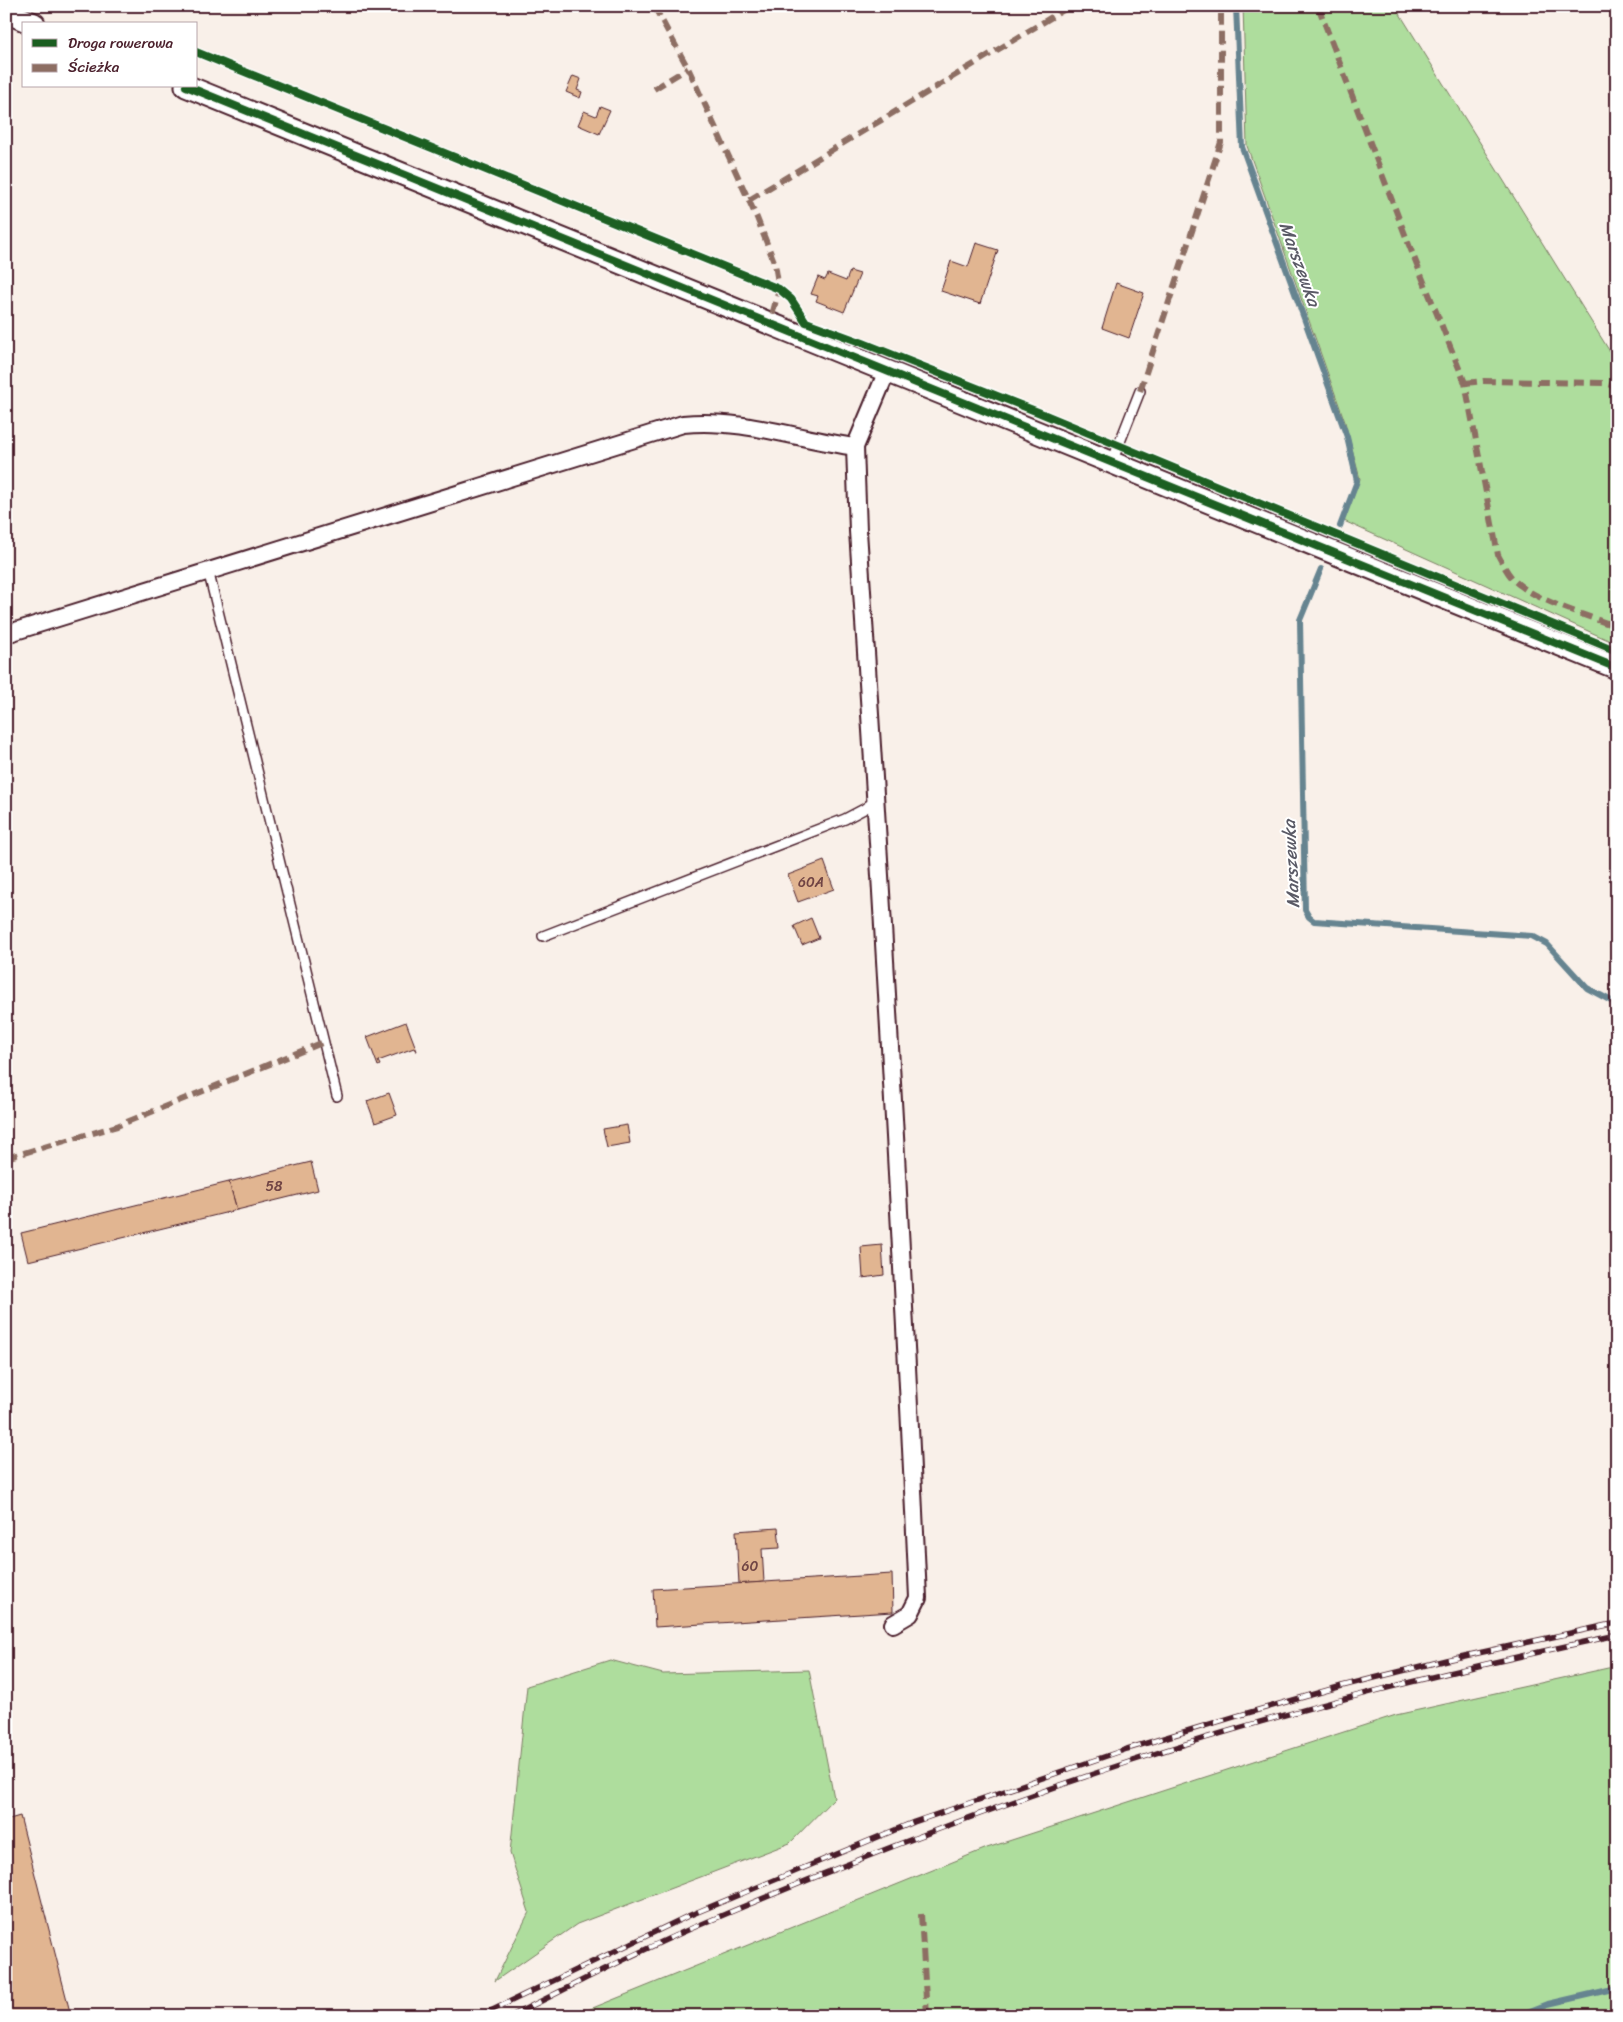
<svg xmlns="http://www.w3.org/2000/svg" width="1623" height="2022" font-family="Sriracha,sans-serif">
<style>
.green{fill:#aedd9d;stroke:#7c7e64}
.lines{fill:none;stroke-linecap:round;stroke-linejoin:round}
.stream{stroke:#668490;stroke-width:6}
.building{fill:#e1b591;stroke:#4a1f2b}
.service-casing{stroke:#4a1f2b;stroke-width:12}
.minor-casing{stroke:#4a1f2b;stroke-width:20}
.tertiary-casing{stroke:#4a1f2b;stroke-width:25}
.service{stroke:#fff;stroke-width:9}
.minor{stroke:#fff;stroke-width:16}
.tertiary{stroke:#fff;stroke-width:21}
.rail-casing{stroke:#4a1f2b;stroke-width:5.5}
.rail{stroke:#fff;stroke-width:4;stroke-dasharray:11;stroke-linecap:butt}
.quiet{stroke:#8d6e63;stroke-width:6;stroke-dasharray:12 6;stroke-linecap:butt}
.cycleway-casing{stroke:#fff;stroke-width:11}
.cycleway{stroke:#1b5e20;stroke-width:8}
.labels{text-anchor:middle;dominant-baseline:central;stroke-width:4;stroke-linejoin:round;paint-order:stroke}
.number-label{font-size:14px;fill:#704444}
.water-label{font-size:18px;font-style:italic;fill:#5a5a66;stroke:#fff}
</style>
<rect width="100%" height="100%" fill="#f9f0e9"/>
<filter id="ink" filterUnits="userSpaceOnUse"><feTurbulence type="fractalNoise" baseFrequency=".02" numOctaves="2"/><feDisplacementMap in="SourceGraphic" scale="10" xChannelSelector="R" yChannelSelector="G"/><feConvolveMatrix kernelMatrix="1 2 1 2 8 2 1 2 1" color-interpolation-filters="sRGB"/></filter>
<g filter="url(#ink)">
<!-- green -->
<g class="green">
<polygon points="1243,6 1395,6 1617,363 1617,644 1344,521 1360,479 1345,422 1247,146"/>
<polygon points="610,1660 663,1674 809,1670 834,1798 790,1843 577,1924 495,1981 529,1912 510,1853 527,1686"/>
<polygon points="1617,1666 1617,2016 573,2016 987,1848 1396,1715"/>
</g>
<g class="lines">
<!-- stream -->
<g class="stream">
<polyline points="1236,6 1242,147 1347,437 1357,481 1340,526"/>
<polyline points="1321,569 1300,620 1305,910 1309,917 1314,921 1532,936 1547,944 1587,988 1617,1004"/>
<polyline points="1517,2016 1548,2004 1617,1988"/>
</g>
</g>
<!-- building -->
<g class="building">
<polygon points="573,76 581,79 577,90 582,92 580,98 566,92"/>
<polygon points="600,106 610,110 599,134 578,125 584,111 596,116"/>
<polygon points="976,243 998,250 980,304 941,291 951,261 968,267"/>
<polygon points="850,271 860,274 844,312 816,301 818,296 811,294 818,277 825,280 828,274 846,281"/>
<polygon points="1116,283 1144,293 1129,338 1102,328"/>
<polygon points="824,861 834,889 798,902 788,875"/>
<polygon points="811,918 819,938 802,945 794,926"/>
<polygon points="406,1022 417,1051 416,1051 414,1048 378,1061 380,1065 378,1066 367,1037"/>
<polygon points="389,1093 397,1115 375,1123 367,1101"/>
<polygon points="627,1125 630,1143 607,1147 603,1129"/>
<polygon points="311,1162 318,1190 237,1210 229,1182"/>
<polygon points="229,1182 237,1210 28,1261 21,1233"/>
<polygon points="882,1245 884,1275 863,1278 861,1247"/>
<polygon points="778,1528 780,1548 762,1549 764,1582 739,1584 736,1531"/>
<polygon points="892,1574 893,1612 655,1627 653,1589"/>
<polygon points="20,1816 71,2016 6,2016 6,1820"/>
</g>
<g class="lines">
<!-- service casing -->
<g class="service-casing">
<g id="service">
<polyline points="1112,462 1140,391"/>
<polyline points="208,570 337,1096"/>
<polyline points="543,936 845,819 864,809 875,801"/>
</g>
</g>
<!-- minor casing -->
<g class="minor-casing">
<g id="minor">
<path d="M887 371 855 447 858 531C882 886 902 1242 918 1598L910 1614 893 1624"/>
<path d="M6 634 683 424C740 418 798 439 855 447"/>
</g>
</g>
<!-- tertiary casing -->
<g class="tertiary-casing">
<g id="tertiary">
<polyline points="6,12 34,24"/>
<polyline points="186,86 1617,668"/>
</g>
</g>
<!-- service -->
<use href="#service" class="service"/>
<!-- minor -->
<use href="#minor" class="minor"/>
<!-- tertiary -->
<use href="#tertiary" class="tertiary"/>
<!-- rail casing -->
<g class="rail-casing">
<g id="rail">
<polyline points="480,2016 688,1916 914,1822 1127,1749 1237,1716 1342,1686 1446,1660 1617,1623"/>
<path d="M511 2016C574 1985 637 1951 702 1924 843 1864 986 1809 1132 1761 1291 1709 1453 1670 1617 1635"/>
</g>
</g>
<!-- rail -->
<use href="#rail" class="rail"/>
<!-- quiet -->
<g class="quiet">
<polyline points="654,6 689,70 757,218 775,264 779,289 770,323"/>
<path d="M1318 6 1409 245 1465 383 1498 555C1504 566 1510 579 1521 586 1543 603 1589 616 1617 627"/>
<polyline points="654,89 688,68"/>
<polyline points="749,200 1070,6"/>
<polyline points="1465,383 1483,381 1604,383 1617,387"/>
<polyline points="1140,391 1221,142 1221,6"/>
<polyline points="6,1158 117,1126 324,1042"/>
<polyline points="921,1914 927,2016"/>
</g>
<!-- cycleway casing -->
<g class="cycleway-casing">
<g id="cycleway">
<polyline points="196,52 779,289 791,299 806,322 863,343 1038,412 1617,651"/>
<polyline points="186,86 1617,668"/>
</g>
</g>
<!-- cycleway -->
<use href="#cycleway" class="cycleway"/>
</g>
</g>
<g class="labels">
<!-- number labels -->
<g class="number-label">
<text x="811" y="882">60A</text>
<text x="274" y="1186">58</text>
<text x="750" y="1566">60</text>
</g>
<!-- water labels -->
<g class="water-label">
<text transform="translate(1300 264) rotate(70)">Marszewka</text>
<text transform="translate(1291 864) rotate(-93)">Marszewka</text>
</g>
</g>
<!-- margin -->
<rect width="1623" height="2022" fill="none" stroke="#fff" stroke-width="25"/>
<rect x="12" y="12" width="1598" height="1997" fill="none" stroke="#4a1f2b" stroke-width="2" filter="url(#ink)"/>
<!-- legend -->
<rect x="22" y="22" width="175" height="65" fill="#ffffff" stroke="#b7a5aa"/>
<rect x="32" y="39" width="25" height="8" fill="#1b5e20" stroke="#b7a5aa"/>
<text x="68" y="48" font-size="15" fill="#4a1f2b">Droga rowerowa</text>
<rect x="32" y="64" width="25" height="8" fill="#8d6e63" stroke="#b7a5aa"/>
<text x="68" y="72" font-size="15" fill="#4a1f2b">Ścieżka</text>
</svg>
